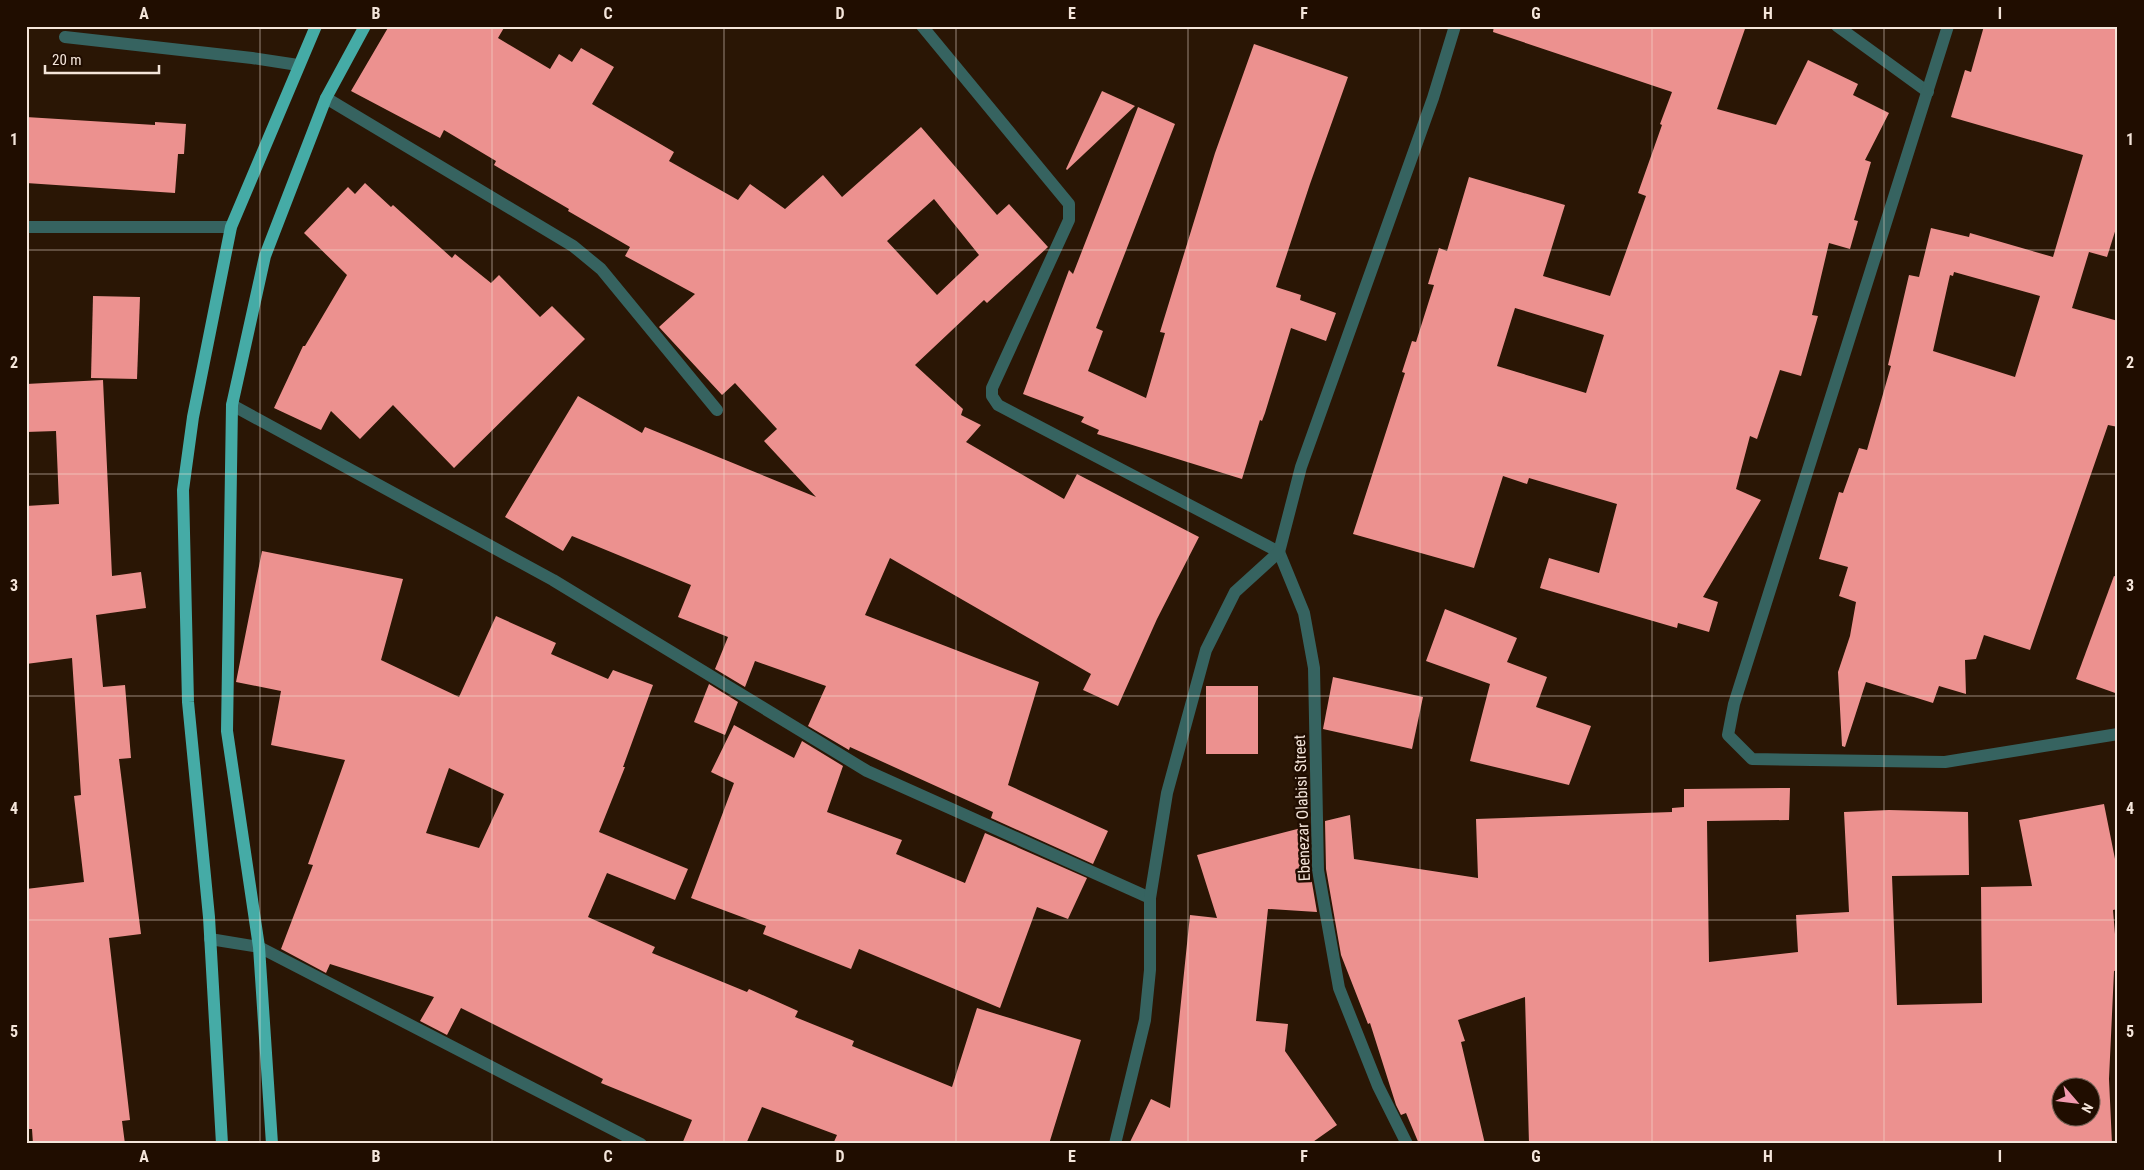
<svg xmlns="http://www.w3.org/2000/svg" width="2144" height="1170" font-family="'Roboto Condensed',sans-serif">
<style>
.building{fill:#ec918f;fill-rule:evenodd}
.lines{fill:none;stroke-linecap:round;stroke-linejoin:round}
.lane{stroke:#366360;stroke-width:12}
.street{stroke:#366360;stroke-width:12}
.primary{stroke:#45aba6;stroke-width:12}
.grid{fill:none;stroke:#f4e5da;stroke-width:1;stroke-opacity:0.55}
.labels{text-anchor:middle;dominant-baseline:central;stroke-width:5;stroke-linejoin:round;paint-order:stroke}
.street-label{font-size:16px;fill:#f4e5da;stroke:#200d00}
.neatline{fill:none;stroke:#f4e5da;stroke-width:2}
.grid-label{font-size:16px;text-anchor:middle;font-weight:bold;fill:#f4e5da}
</style>
<rect width="100%" height="100%" fill="#2a1605"/>
<!-- building -->
<g class="building">
<path d="M389 26H505L498 38 550 69 559 54 572 62 581 48 614 67 592 104 674 152 669 161 738 200 750 184 785 209 823 175 842 197 921 127 997 215 1009 204 1048 247 987 303 984 300 915 365 963 409 961 415 981 425 966 442 1064 499 1077 474 1199 537 1157 619 1118 706 1083 690 1091 674 890 558 865 615 1039 682 1008 785 1108 831 1093 864 991 818 993 812 850 747 849 750 808 726 826 686 755 661 745 687 715 669 728 637 678 617 691 585 572 536 563 551 505 517 578 396 642 433 645 427 816 497 764 441 777 429 735 383 722 395 659 327 695 294 625 256 630 247 568 211 569 209 494 165 496 161 444 130 440 138 351 91ZM934 199 979 255 937 295 887 241Z"/>
<path d="M1494 26H1746L1717 109 1776 125 1808 60 1858 84 1853 95 1889 113 1865 160 1871 162 1854 220 1858 221 1850 249 1829 243 1812 315 1818 316 1801 376 1780 370 1757 439 1750 436 1736 489 1761 500 1703 597 1718 602 1709 632 1678 623 1677 628 1540 588 1549 558 1599 573 1617 504 1529 478 1527 484 1503 476 1474 568 1353 534 1405 373 1402 372 1412 341 1416 342 1434 285 1428 284 1439 248 1447 251 1469 177 1565 205 1543 276 1610 296 1646 196 1638 193 1662 125 1660 124 1672 92 1493 32ZM1515 308 1604 335 1586 393 1497 366Z"/>
<path d="M1984 26H2118V222L2107 257 2089 252 2072 308 2118 321V427L2108 425 2030 650 1984 635 1976 659 1965 660 1966 694 1939 686 1933 703 1866 682 1845 747 1842 746 1838 672 1850 636 1856 602 1839 596 1848 567 1819 559 1839 492 1843 493 1859 448 1867 450 1891 366 1888 365 1909 275 1919 277 1931 228 1969 237 1970 233 2053 257 2083 155 1951 117 1965 70 1971 72ZM1954 272 2040 296 2015 377 1933 351 1950 275 1953 276Z"/>
<polygon points="1254,44 1348,77 1310,184 1276,287 1301,295 1300,300 1336,313 1326,341 1291,328 1265,413 1262,421 1260,420 1242,479 1097,434 1099,430 1081,422 1084,417 1023,394 1069,270 1073,274 1138,107 1175,124 1096,328 1103,331 1088,371 1146,398 1165,333 1160,332 1215,153"/>
<polygon points="1102,91 1135,106 1067,170 1066,169"/>
<polygon points="26,117 155,125 155,122 186,124 184,154 178,154 175,193 26,183"/>
<polygon points="365,183 391,207 393,205 452,258 455,254 491,283 499,275 540,317 552,306 585,339 454,468 393,405 360,439 331,411 321,430 274,408 303,346 305,346 347,275 304,233 348,187 355,194"/>
<polygon points="93,296 140,297 137,379 91,378"/>
<polygon points="103,380 112,576 141,572 146,608 96,615 103,687 125,685 131,758 119,759 141,934 109,938 130,1120 122,1121 125,1144 33,1144 32,1129 26,1129 26,889 84,882 74,796 81,795 72,658 26,664 26,506 59,504 56,431 26,432 26,384"/>
<path d="M262 551 403 579 381 660 459 697 496 616 556 643 551 654 608 679 613 670 653 685 623 767H625L599 832 688 869 675 900 607 873 588 917 655 947 652 953 747 992 749 989 798 1011 795 1017 854 1041 852 1046 952 1087 977 1008 1081 1040 1049 1144H833L837 1135 762 1107 746 1144H682L692 1120 601 1083 603 1079 461 1008 447 1035 420 1021 434 997 330 964 326 973 281 949 313 865 308 864 345 760 271 745 281 691 236 682ZM449 768 504 794 479 848 426 833Z"/>
<polygon points="2114,576 2118,577 2118,694 2076,679"/>
<polygon points="1445,609 1517,638 1507,662 1547,677 1536,707 1591,726 1569,785 1470,761 1490,684 1426,661"/>
<polygon points="1333,677 1423,697 1412,749 1323,729"/>
<polygon points="709,684 738,702 725,735 694,722"/>
<rect x="1206" y="686" width="52" height="68"/>
<polygon points="734,725 794,758 802,741 843,766 827,812 902,840 896,854 965,883 985,833 1087,878 1068,919 1037,907 1000,1008 859,949 851,969 763,934 766,926 691,898 734,783 711,772"/>
<path d="M1790 788 1789 820 1707 821 1709 962 1798 952 1796 915 1849 912 1844 812 1889 810 1968 812 1969 875 1892 876 1897 1005 1982 1003 1981 887 2032 886 2019 820 2104 804 2118 874V909L2113 910 2118 970 2114 971 2109 1079 2112 1144H1529L1525 997 1458 1020 1465 1041 1461 1042 1485 1144H1419L1406 1113 1401 1115 1396 1105 1370 1023 1368 1024 1341 955 1326 869 1325 821 1350 815 1354 859 1478 878 1476 819 1672 812V808L1684 807V789ZM2062 1088H2092V1118H2062Z"/>
<polygon points="1309,826 1310,871 1317,912 1268,909 1256,1021 1288,1024 1285,1051 1337,1125 1310,1144 1129,1144 1151,1099 1170,1108 1190,915 1217,918 1197,855"/>
</g>
<g class="lines">
<!-- lane -->
<polyline class="lane" points="65,37 252,58 298,65"/>
<!-- street -->
<g class="street">
<polyline points="922,26 1069,204 1069,220 992,388 992,396 998,405 1279,552 1304,613 1314,668 1318,870 1339,988 1378,1086 1407,1144"/>
<polyline points="1837,26 1928,92"/>
<polyline points="1948,26 1734,704 1728,735 1752,759 1945,762 2118,734"/>
<polyline points="326,98 573,246 601,269 717,410"/>
<polyline points="26,227 231,227"/>
<polyline points="232,405 553,580 867,771 1150,898"/>
<polyline points="210,939 259,947 641,1144"/>
<polyline points="1115,1144 1145,1020 1150,970 1150,898 1167,793 1206,650 1235,592 1279,552 1301,467 1433,98 1455,26"/>
</g>
<!-- primary -->
<g class="primary">
<polyline points="222,1144 209,917 188,702 183,490 193,417 231,227 316,26"/>
<polyline points="272,1144 259,947 227,731 232,405 265,256 326,98 365,26"/>
</g>
</g>
<!-- grid -->
<path class="grid" d="M260 26V1144M492 26V1144M724 26V1144M956 26V1144M1188 26V1144M1420 26V1144M1652 26V1144M1884 26V1144M26 250H2118M26 474H2118M26 696H2118M26 920H2118"/>
<g class="labels">
<!-- street labels -->
<g class="street-label">
<text transform="translate(1302 808) rotate(-92)">Ebenezar Olabisi Street</text>
</g>
</g>
<!-- border -->
<rect width="2144" height="1170" fill="none" stroke="#200d00" stroke-width="55"/>
<!-- north arrow -->
<g transform="translate(2076 1102) rotate(118)"><circle r="24" fill="#200d00" stroke="#756357"/>
<path d="M0-4L9 19L0 12L-9 19Z" fill="#f29aaf"/>
<text y="-8" font-size="14" font-weight="bold" text-anchor="middle" fill="#f4e5da">N</text>
</g>
<!-- scale -->
<path d="M45 65v8h114v-8" fill="none" stroke="#f4e5da" stroke-width="2.5"/>
<text x="52" y="65" font-size="15" fill="#f4e5da" stroke="#200d00" stroke-width="4" paint-order="stroke">20 m</text>
<rect x="28" y="28" width="2088" height="1114" class="neatline"/>
<g class="grid-label">
<text x="144" y="19">A</text>
<text x="376" y="19">B</text>
<text x="608" y="19">C</text>
<text x="840" y="19">D</text>
<text x="1072" y="19">E</text>
<text x="1304" y="19">F</text>
<text x="1536" y="19">G</text>
<text x="1768" y="19">H</text>
<text x="2000" y="19">I</text>
<text x="14" y="145">1</text>
<text x="2130" y="145">1</text>
<text x="14" y="368">2</text>
<text x="2130" y="368">2</text>
<text x="14" y="591">3</text>
<text x="2130" y="591">3</text>
<text x="14" y="814">4</text>
<text x="2130" y="814">4</text>
<text x="14" y="1037">5</text>
<text x="2130" y="1037">5</text>
<text x="144" y="1162">A</text>
<text x="376" y="1162">B</text>
<text x="608" y="1162">C</text>
<text x="840" y="1162">D</text>
<text x="1072" y="1162">E</text>
<text x="1304" y="1162">F</text>
<text x="1536" y="1162">G</text>
<text x="1768" y="1162">H</text>
<text x="2000" y="1162">I</text>
</g>
</svg>
